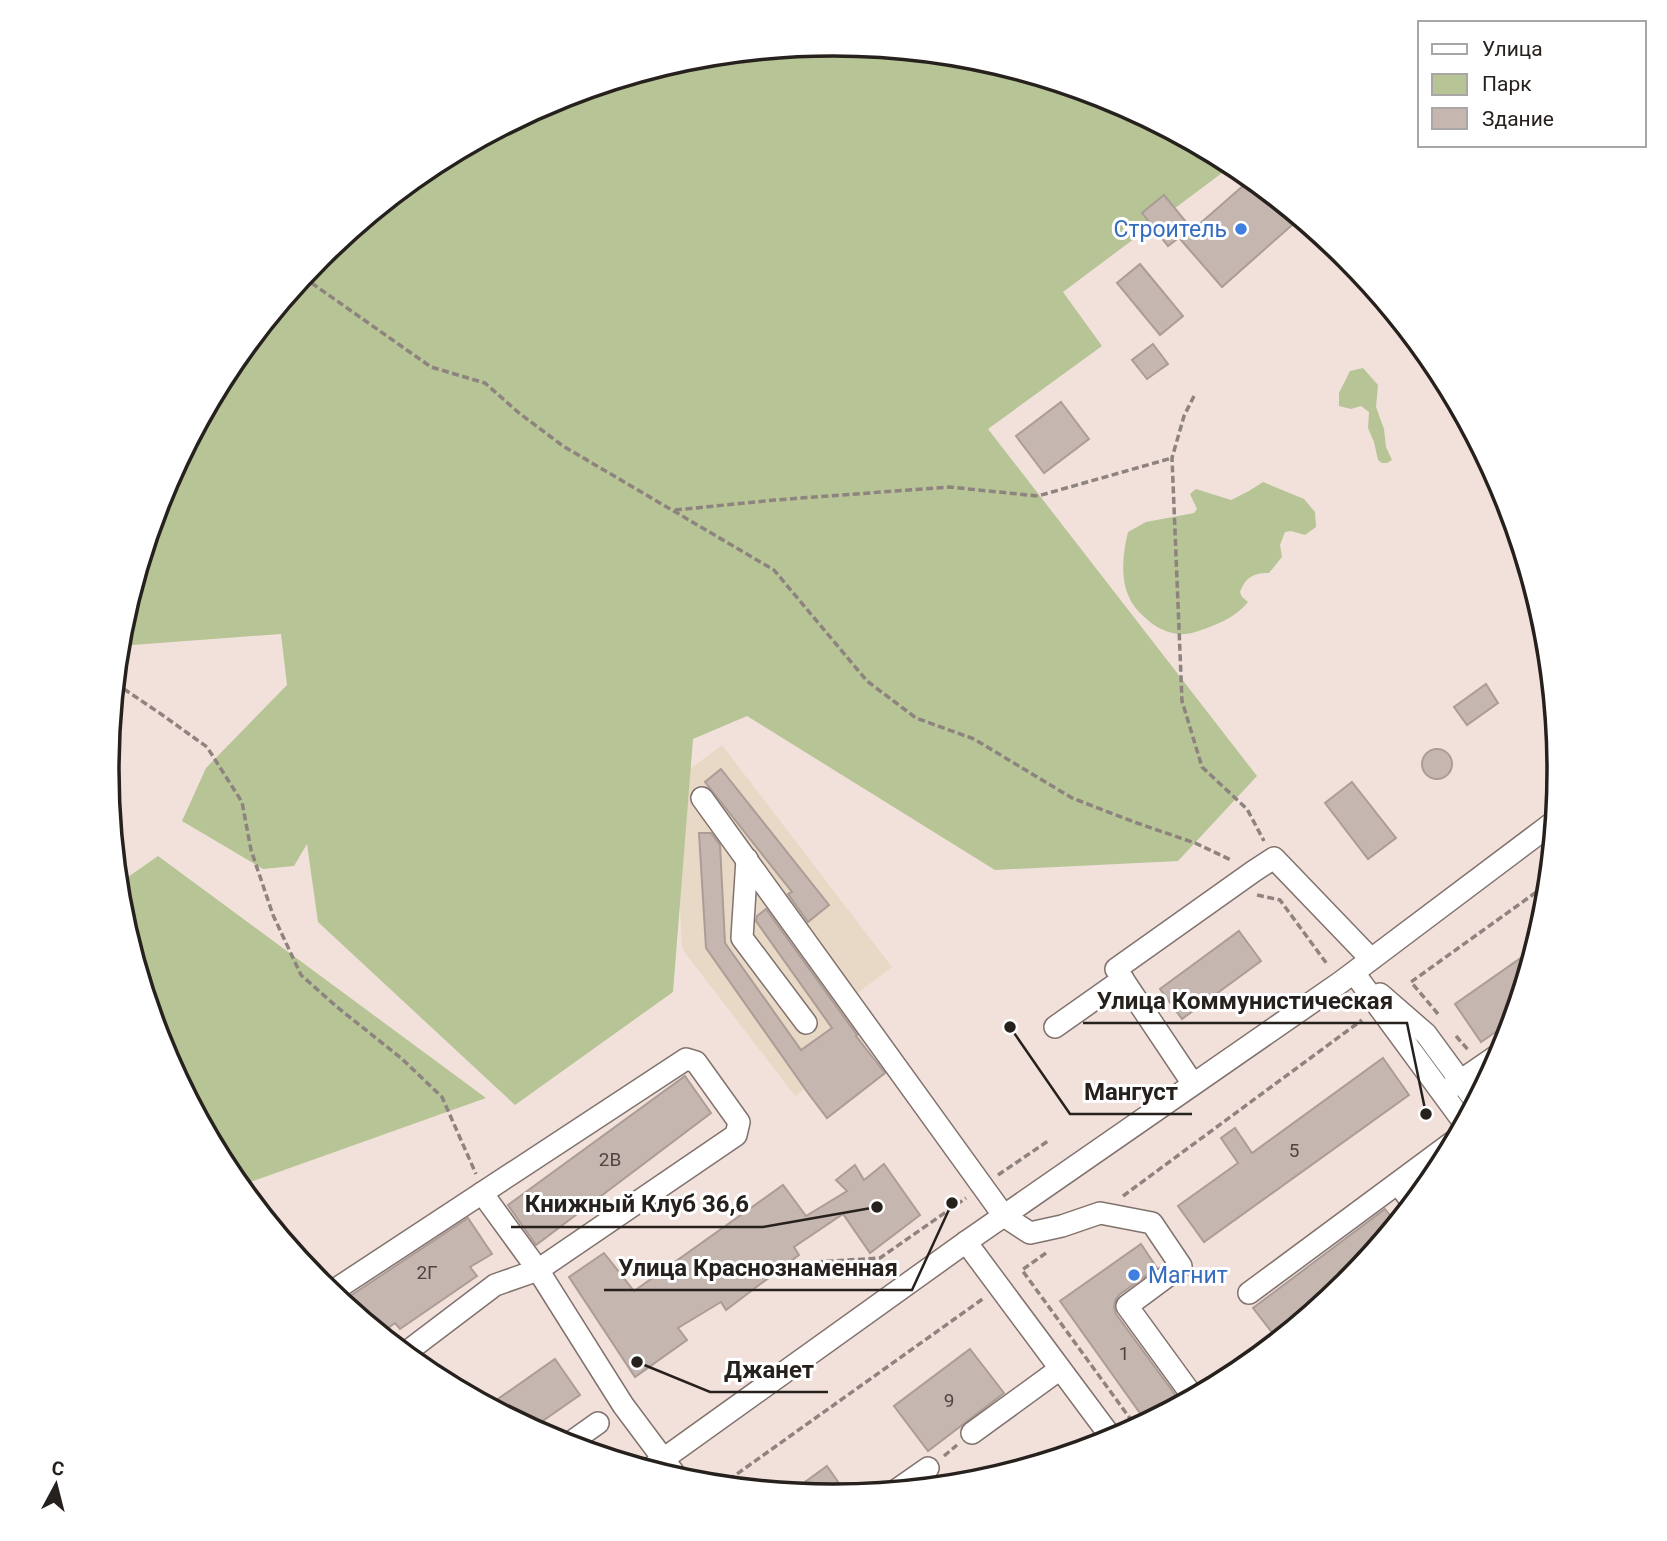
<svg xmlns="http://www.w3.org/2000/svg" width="1667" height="1541" font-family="Roboto,sans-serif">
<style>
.industrial{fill:#e8d9c6}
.green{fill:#b6c496}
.building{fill:#c6b6b0;stroke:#ab9c96;stroke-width:2}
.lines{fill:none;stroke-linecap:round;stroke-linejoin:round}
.minor-casing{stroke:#81726d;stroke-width:24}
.path{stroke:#8e837e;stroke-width:3.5;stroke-dasharray:7 3.5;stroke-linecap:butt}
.minor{stroke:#fff;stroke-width:21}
.shop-dot{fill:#3f7fe0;stroke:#fff;stroke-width:2.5}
.labels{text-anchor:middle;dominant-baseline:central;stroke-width:6;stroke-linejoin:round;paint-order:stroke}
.number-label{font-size:19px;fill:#4f4642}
.shop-label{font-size:23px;fill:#366cbe;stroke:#fff;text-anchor:end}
.rim{fill:none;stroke:#27211e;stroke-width:3.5}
.leader{fill:none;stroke:#27211e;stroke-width:2.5}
.callout-dot{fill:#27211e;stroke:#fff;stroke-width:2.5}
.callout-label{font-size:24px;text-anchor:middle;font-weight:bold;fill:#27211e;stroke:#fff;stroke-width:6;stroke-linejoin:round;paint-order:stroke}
</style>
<rect width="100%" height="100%" fill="#f2e1db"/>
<!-- industrial -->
<polygon class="industrial" points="722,745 892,967 855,995 882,1030 795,1096 682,949 674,781"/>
<!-- green -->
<g class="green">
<polygon points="834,44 976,58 1112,99 1234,164 1063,292 1102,346 988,429 1257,776 1178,861 995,870 747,716 693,739 673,992 515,1105 318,922 307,844 294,866 263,869 182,821 206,768 287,685 281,634 119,646 121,628 162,492 229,366 320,256 430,166 556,99 692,58"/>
<polygon points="1363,368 1378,385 1376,407 1384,429 1386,447 1392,460 1387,463 1382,463 1378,460 1374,442 1368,428 1369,412 1361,406 1351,409 1339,406 1339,393 1350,371"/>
<path d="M1263 482 1304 499 1315 512 1316 527 1305 535 1291 531 1285 532 1280 545 1282 557 1269 573C1253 573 1246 577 1240 592L1242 597 1248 602C1238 614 1227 620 1212 626 1204 629 1195 633 1186 634 1173 635 1160 630 1150 622 1142 615 1133 607 1129 597 1120 578 1123 552 1128 532L1146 522 1194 513 1197 509 1190 494 1196 489 1231 500 1249 491Z"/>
<polygon points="158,856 486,1098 239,1186 229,1174 162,1048 121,912 118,884"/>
</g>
<!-- building -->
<g class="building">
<polygon points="1252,178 1300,218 1222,287 1181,240"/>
<polygon points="1164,195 1191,228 1168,246 1142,213"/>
<polygon points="1140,264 1183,316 1160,335 1117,283"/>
<polygon points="1153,344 1168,364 1147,379 1132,360"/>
<polygon points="1061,402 1089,439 1044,473 1016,436"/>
<polygon points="1486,684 1498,703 1467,725 1454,707"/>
<circle cx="1437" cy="764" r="15"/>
<polygon points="721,769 829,905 808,922 788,894 792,892 705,782"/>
<polygon points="1352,782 1396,838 1368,859 1325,803"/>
<polygon points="699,833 711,833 720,845 725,943 801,1050 832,1028 756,921 757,916 766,909 857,1035 856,1036 885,1073 827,1118 808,1093 706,948"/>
<polygon points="1239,931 1261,961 1182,1019 1160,989"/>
<polygon points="1535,948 1514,1019 1481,1042 1455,1004"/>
<polygon points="1383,1058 1409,1095 1204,1242 1178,1206 1238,1163 1221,1138 1235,1128 1252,1153"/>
<polygon points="685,1076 711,1113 536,1245 508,1205"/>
<polygon points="884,1164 920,1215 870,1253 843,1214 794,1247 799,1255 726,1310 721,1302 678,1328 687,1340 635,1377 569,1277 604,1253 634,1291 783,1185 806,1216 847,1191 836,1180 855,1165 864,1180"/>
<polygon points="1385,1209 1397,1224 1347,1285 1278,1340 1253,1308"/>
<polygon points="468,1218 492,1254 470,1267 477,1276 400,1329 395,1323 380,1334 341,1302"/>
<polygon points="1141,1244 1157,1268 1119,1295 1115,1301 1114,1308 1116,1314 1182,1404 1147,1423 1060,1301"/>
<polygon points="970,1349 1004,1393 928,1451 894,1406"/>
<polygon points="555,1359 580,1395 531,1429 488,1406"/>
<polygon points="827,1466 848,1496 833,1497 790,1493"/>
</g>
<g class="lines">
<!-- minor casing -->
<g class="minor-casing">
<g id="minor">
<polyline points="702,798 1004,1216 1030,1233 1062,1226 1100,1213 1152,1223 1181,1266 1127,1306 1194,1398"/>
<polyline points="747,859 742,938 806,1023"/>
<polyline points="1354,973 1465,1124"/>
<polyline points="1380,994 1426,1034 1476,1102"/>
<polyline points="1055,1027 1123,979"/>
<polyline points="1193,1084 1116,969 1254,871 1274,858 1371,959"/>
<polyline points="1450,1088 1504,1051"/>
<polyline points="1398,1183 1413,1204"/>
<polyline points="482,1193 538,1270 623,1405 679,1480"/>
<polyline points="966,1242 1114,1441"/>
<polyline points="330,1293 686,1059 696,1062 739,1122 736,1135 538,1270 495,1285 404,1354"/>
<polyline points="1249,1293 1457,1139"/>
<polyline points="972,1433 1060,1369"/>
<polyline points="567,1445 598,1423"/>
<polyline points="648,1470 966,1242 1341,982 1555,821"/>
<polyline points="895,1491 928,1468"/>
</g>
</g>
<!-- path -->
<g class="path">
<polyline points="303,277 431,367 485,383 519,413 563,446 774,570 867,681 916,718 974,739 1072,798 1137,823 1195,843 1231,860"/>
<polyline points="1194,396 1184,416 1172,458 1182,701 1202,767 1247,809 1264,841"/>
<polyline points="675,510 775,500 949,487 1038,496 1172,458"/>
<polyline points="115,683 161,714 207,747 242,802 251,850 273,915 301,975 337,1007 401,1058 442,1097 476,1174"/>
<polyline points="1257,895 1280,900 1327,964"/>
<polyline points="1438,1014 1411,982 1549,883"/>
<polyline points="1456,1036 1469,1051"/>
<polyline points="998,1175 1048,1141"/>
<polyline points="1123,1196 1362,1020"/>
<polyline points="1046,1253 1022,1270 1137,1428"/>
<polyline points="816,1262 880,1258 966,1198"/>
<polyline points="944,1456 957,1445"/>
<polyline points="720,1486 984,1298"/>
</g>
<!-- minor -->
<use href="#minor" class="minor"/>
</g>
<!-- markers -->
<g class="shop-dot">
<circle cx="1241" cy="229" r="7"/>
<circle cx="1134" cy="1275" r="7"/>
</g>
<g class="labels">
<!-- number labels -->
<g class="number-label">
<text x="1294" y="1150">5</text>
<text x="610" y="1159">2В</text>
<text x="427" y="1272">2Г</text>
<text x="1124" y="1353">1</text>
<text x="949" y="1400">9</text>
</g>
<!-- shop labels -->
<g class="shop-label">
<text x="1227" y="229">Строитель</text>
<text x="1148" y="1275" text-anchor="start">Магнит</text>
</g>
</g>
<!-- crop -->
<path d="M0 0H1667V1541H0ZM119 770a714 714 0 1 1 1428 0a714 714 0 1 1-1428 0Z" fill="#fff" fill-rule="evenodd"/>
<path class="rim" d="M119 770a714 714 0 1 1 1428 0a714 714 0 1 1-1428 0Z"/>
<!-- callouts -->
<path class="leader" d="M1426 1114L1407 1023H1083M1010 1027L1070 1114H1192M877 1207L763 1227H511M952 1203L912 1290H604M637 1362L710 1392H828"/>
<g class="callout-dot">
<circle cx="1426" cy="1114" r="7"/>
<circle cx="1010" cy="1027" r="7"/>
<circle cx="877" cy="1207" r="7"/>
<circle cx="952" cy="1203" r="7"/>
<circle cx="637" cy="1362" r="7"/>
</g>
<g class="callout-label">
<text x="1245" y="1009">Улица Коммунистическая</text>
<text x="1131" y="1100">Мангуст</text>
<text x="637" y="1212">Книжный Клуб 36,6</text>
<text x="758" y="1276">Улица Краснознаменная</text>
<text x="769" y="1378">Джанет</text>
</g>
<!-- legend -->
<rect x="1418" y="21" width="228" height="126" fill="#ffffff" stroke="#a9a6a5" stroke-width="2"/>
<rect x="1432" y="44" width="35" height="10" fill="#ffffff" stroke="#a9a6a5" stroke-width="2"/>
<text x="1482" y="56" font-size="21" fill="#27211e">Улица</text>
<rect x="1432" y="74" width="35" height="21" fill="#b6c496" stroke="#a9a6a5" stroke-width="2"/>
<text x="1482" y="91" font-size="21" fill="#27211e">Парк</text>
<rect x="1432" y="108" width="35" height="21" fill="#c6b6b0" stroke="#a9a6a5" stroke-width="2"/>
<text x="1482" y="126" font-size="21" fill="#27211e">Здание</text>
<!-- north arrow -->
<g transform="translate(56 1485) rotate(7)" stroke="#ffffff" stroke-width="5" paint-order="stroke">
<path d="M0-5L12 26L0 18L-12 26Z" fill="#27211e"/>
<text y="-10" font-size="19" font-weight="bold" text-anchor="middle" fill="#27211e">С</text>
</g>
</svg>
